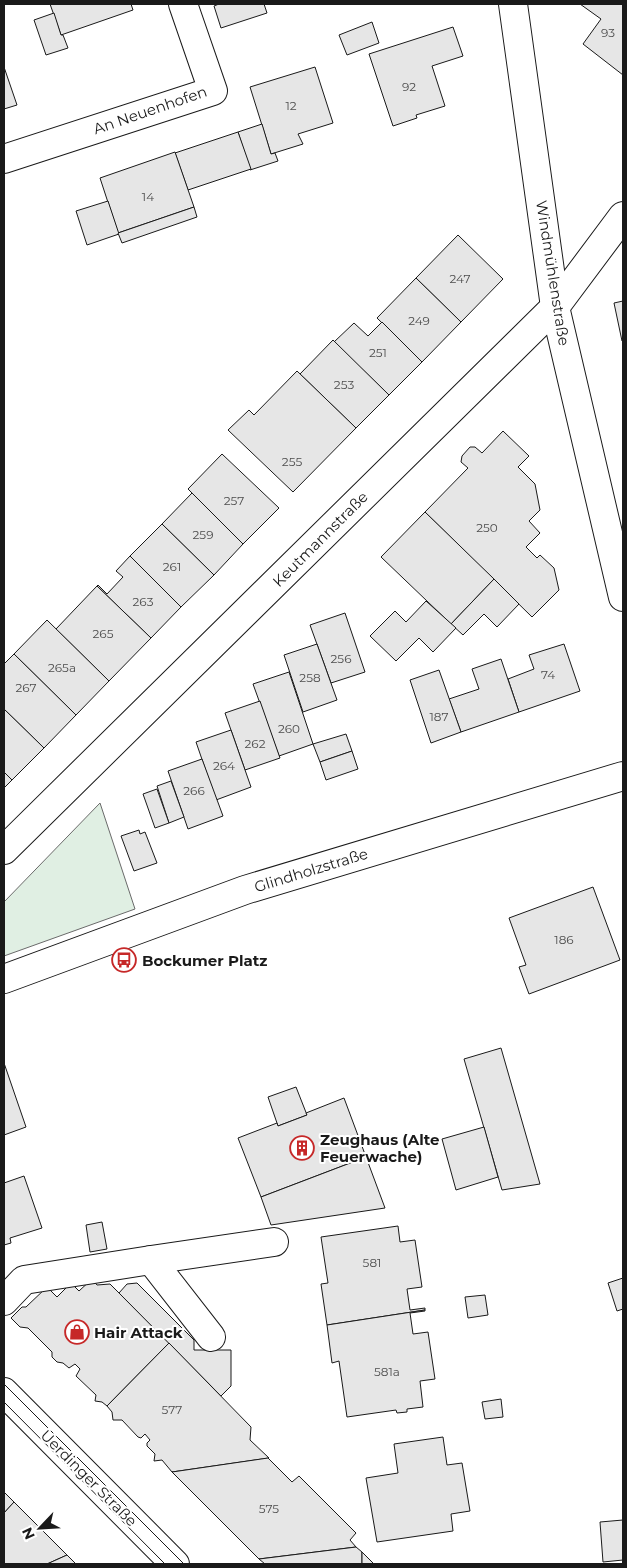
<svg xmlns="http://www.w3.org/2000/svg" width="627" height="1568" font-family="Montserrat,sans-serif">
<style>
.green{fill:#e0efe3;stroke:#6a6a6a}
.building{fill:#e6e6e6;stroke:#1a1a1a}
.lines{fill:none;stroke-linecap:round;stroke-linejoin:round}
.minor-casing{stroke:#1a1a1a;stroke-width:30}
.major-casing{stroke:#1a1a1a;stroke-width:30}
.minor{stroke:#fff;stroke-width:28}
.major{stroke:#fff;stroke-width:28}
.tram{stroke:#1a1a1a;stroke-width:1}
.labels{text-anchor:middle;dominant-baseline:central;stroke-width:4;stroke-linejoin:round;paint-order:stroke}
.number-label{font-size:12px;fill:#4d4d4d}
.street-label{font-size:15px;fill:#1a1a1a;stroke:#fff}
.poi-label{font-size:15px;font-weight:bold;fill:#1a1a1a;stroke:#fff;text-anchor:start}
</style>
<rect width="100%" height="100%" fill="#fff"/>
<!-- green -->
<polygon class="green" points="100,803 135,909 4,956 4,902"/>
<!-- building -->
<g class="building">
<polygon points="50,4 131,4 133,10 61,35"/>
<polygon points="219,4 264,4 267,13 221,28 214,6"/>
<polygon points="580,4 623,4 623,75 583,44 601,19"/>
<polygon points="54,13 61,35 63,35 68,48 46,55 34,20"/>
<polygon points="372,22 379,43 347,55 339,35"/>
<polygon points="453,27 463,56 432,66 445,106 416,115 417,118 393,126 369,54"/>
<polygon points="4,67 17,105 4,109"/>
<polygon points="315,67 333,123 298,134 303,144 271,154 250,87"/>
<polygon points="262,124 271,154 275,153 278,161 250,170 238,132"/>
<polygon points="238,132 251,169 188,190 175,153"/>
<polygon points="175,152 194,207 118,233 100,178"/>
<polygon points="108,201 119,234 87,245 76,211"/>
<polygon points="194,207 197,217 122,243 118,233"/>
<polygon points="458,235 503,279 461,322 416,278"/>
<polygon points="416,278 461,322 422,362 377,318"/>
<polygon points="623,301 623,341 622,341 614,303"/>
<polygon points="382,322 422,362 389,395 334,342 354,323 368,336"/>
<polygon points="333,340 389,395 356,428 300,374"/>
<polygon points="297,371 356,428 293,492 228,430 249,410 254,415"/>
<polygon points="503,431 529,456 518,467 535,484 540,510 529,521 540,533 526,547 537,558 540,555 554,568 559,590 532,617 425,512 468,468 461,462 462,456 470,447 475,447 482,453"/>
<polygon points="222,454 279,508 243,544 188,489"/>
<polygon points="192,493 243,544 214,575 162,524"/>
<polygon points="425,512 494,579 451,624 381,557"/>
<polygon points="162,524 214,575 181,607 130,556"/>
<polygon points="130,556 181,607 151,638 97,586 98,585 107,594 123,577 116,571"/>
<polygon points="494,579 519,604 497,627 484,614 463,635 451,624"/>
<polygon points="97,586 151,638 109,681 56,629"/>
<polygon points="426,601 456,628 433,652 419,638 396,661 370,636 395,611 406,622"/>
<polygon points="345,613 365,672 331,683 310,625"/>
<polygon points="47,620 109,681 76,715 14,654"/>
<polygon points="317,644 337,700 303,712 284,655"/>
<polygon points="564,644 580,691 519,712 508,679 534,669 529,655"/>
<polygon points="14,654 76,715 44,748 4,709 4,664"/>
<polygon points="501,659 519,712 461,732 449,699 479,689 472,669"/>
<polygon points="439,670 461,732 431,743 410,680"/>
<polygon points="289,672 313,744 279,756 253,684"/>
<polygon points="260,701 280,758 245,770 225,713"/>
<polygon points="4,709 44,748 12,780 4,772"/>
<polygon points="231,730 251,787 216,800 196,742"/>
<polygon points="346,734 352,751 320,762 313,744"/>
<polygon points="352,751 358,769 326,780 320,762"/>
<polygon points="202,759 223,816 188,829 168,771"/>
<polygon points="4,772 12,780 4,788"/>
<polygon points="171,781 184,817 169,823 157,786"/>
<polygon points="157,789 169,823 155,828 143,794"/>
<polygon points="139,830 140,834 145,832 157,863 134,871 121,836"/>
<polygon points="593,887 620,960 529,994 519,967 526,965 509,918"/>
<polygon points="501,1048 540,1184 502,1190 464,1059"/>
<polygon points="4,1063 26,1127 4,1135"/>
<polygon points="296,1087 307,1115 278,1126 268,1097"/>
<polygon points="344,1098 366,1157 261,1197 238,1138 277,1123 278,1126 307,1115 306,1113"/>
<polygon points="484,1127 498,1177 456,1190 442,1139"/>
<polygon points="366,1157 385,1208 271,1225 261,1197"/>
<polygon points="24,1176 42,1228 10,1238 11,1243 4,1245 4,1183"/>
<polygon points="102,1222 107,1249 90,1252 86,1225"/>
<polygon points="398,1226 400,1242 415,1240 422,1287 407,1289 410,1310 425,1308 425,1310 327,1325 321,1284 328,1283 321,1237"/>
<polygon points="623,1278 623,1309 617,1311 608,1283"/>
<polygon points="92,1279 97,1285 110,1284 169,1343 107,1406 102,1402 95,1401 96,1395 76,1376 80,1369 75,1364 69,1368 63,1363 57,1362 52,1357 52,1352 28,1328 20,1327 11,1318 22,1307 26,1307 47,1287 57,1297 71,1283 79,1291"/>
<polygon points="137,1283 194,1340 194,1350 231,1350 231,1386 221,1396 119,1293 127,1284"/>
<polygon points="485,1295 488,1315 468,1318 465,1297"/>
<polygon points="425,1310 425,1311 410,1313 413,1334 428,1332 435,1379 420,1381 423,1407 407,1409 407,1412 397,1413 396,1410 347,1417 339,1361 332,1363 327,1325"/>
<polygon points="169,1343 251,1427 250,1440 269,1458 172,1472 162,1460 154,1461 155,1454 147,1446 147,1443 150,1440 145,1434 141,1438 138,1437 122,1420 113,1420 112,1412 107,1406"/>
<polygon points="501,1399 503,1417 485,1419 482,1402"/>
<polygon points="443,1437 447,1465 462,1463 470,1511 451,1514 453,1531 377,1542 366,1478 398,1473 394,1444"/>
<polygon points="268,1458 292,1482 299,1476 356,1533 350,1540 356,1547 259,1559 172,1472"/>
<polygon points="4,1492 14,1502 4,1513"/>
<polygon points="14,1502 67,1555 47,1564 4,1564 4,1513"/>
<polygon points="623,1520 623,1560 603,1562 600,1522"/>
<polygon points="356,1547 362,1552 362,1564 265,1564 259,1559"/>
<polygon points="362,1552 374,1564 362,1564"/>
<polygon points="67,1555 76,1564 47,1564"/>
</g>
<g class="lines">
<!-- minor casing -->
<g class="minor-casing">
<g id="minor">
<polyline points="513,4 555,307 623,597"/>
<polyline points="4,159 213,91 183,4"/>
<polyline points="4,850 555,307 623,216"/>
<polyline points="4,979 245,890 623,776"/>
<polyline points="151,1260 211,1337"/>
<polyline points="4,1301 24,1280 151,1260 274,1242"/>
</g>
</g>
<!-- major casing -->
<g class="major-casing">
<polyline id="major" points="4,1392 175,1564"/>
</g>
<!-- minor -->
<use href="#minor" class="minor"/>
<!-- major -->
<use href="#major" class="major"/>
<!-- tram -->
<g class="tram">
<polyline points="4,1384 184,1564"/>
<polyline points="4,1402 165,1564"/>
</g>
</g>
<!-- icons -->
<defs>
<g id="bus-ring" transform="scale(1.25)"><circle r="9.5" fill="#fff" stroke="#c62828" stroke-width="1.5"/><path d="M-5-6H5V4H4V6H2V4H-2V6H-4V4H-5ZM-3.5-4V0h7V-4ZM-3.5 1.2v1.5H-2V1.2ZM2 1.2v1.5H3.5V1.2Z" fill="#c62828"/></g>
<g id="building-ring" transform="scale(1.25)"><circle r="9.5" fill="#fff" stroke="#c62828" stroke-width="1.5"/><path d="M-4-6H4V6H1V3H-1V6H-4ZM-2.5-4.3h1.7v1.8h-1.7ZM.8-4.3h1.7v1.8H.8ZM-2.5-1h1.7V.8h-1.7ZM.8-1h1.7V.8H.8Z" fill="#c62828"/></g>
<g id="shop-ring" transform="scale(1.25)"><circle r="9.5" fill="#fff" stroke="#c62828" stroke-width="1.5"/><path d="M-5-2.5h2.3a2.7 3.5 0 0 1 5.4 0H5L5.5 6h-11ZM-1.5-2.5h3a1.5 2.3 0 0 0-3 0Z" fill="#c62828"/></g>
</defs>
<g fill-rule="evenodd">
<use href="#bus-ring" x="124" y="960"/>
<use href="#building-ring" x="302" y="1148"/>
<use href="#shop-ring" x="77" y="1332"/>
</g>
<g class="labels">
<!-- number labels -->
<g class="number-label">
<text x="608" y="32">93</text>
<text x="409" y="86">92</text>
<text x="291" y="105">12</text>
<text x="148" y="196">14</text>
<text x="460" y="278">247</text>
<text x="419" y="320">249</text>
<text x="378" y="352">251</text>
<text x="344" y="384">253</text>
<text x="292" y="461">255</text>
<text x="234" y="500">257</text>
<text x="487" y="527">250</text>
<text x="203" y="534">259</text>
<text x="172" y="566">261</text>
<text x="143" y="601">263</text>
<text x="103" y="633">265</text>
<text x="341" y="658">256</text>
<text x="62" y="667">265a</text>
<text x="548" y="674">74</text>
<text x="310" y="677">258</text>
<text x="26" y="687">267</text>
<text x="439" y="716">187</text>
<text x="289" y="728">260</text>
<text x="255" y="743">262</text>
<text x="224" y="765">264</text>
<text x="194" y="790">266</text>
<text x="564" y="939">186</text>
<text x="372" y="1262">581</text>
<text x="387" y="1371">581a</text>
<text x="172" y="1409">577</text>
<text x="269" y="1508">575</text>
</g>
<!-- street labels -->
<g class="street-label">
<text transform="translate(150 110) rotate(-19)">An Neuenhofen</text>
<text transform="translate(553 273) rotate(81)">Windmühlenstraße</text>
<text transform="translate(320 539) rotate(-45)">Keutmannstraße</text>
<text transform="translate(311 870) rotate(-17)">Glindholzstraße</text>
<text transform="translate(89 1478) rotate(45)">Uerdinger Straße</text>
</g>
<!-- poi labels -->
<g class="poi-label">
<text x="142" y="960">Bockumer Platz</text>
<text x="320" y="1139">Zeughaus (Alte<tspan x="320" dy="17">Feuerwache)</tspan></text>
<text x="94" y="1332">Hair Attack</text>
</g>
</g>
<!-- border -->
<rect width="627" height="1568" fill="none" stroke="#1a1a1a" stroke-width="10"/>
<!-- north arrow -->
<g transform="translate(40 1528) rotate(245)" stroke="#ffffff" stroke-width="4" paint-order="stroke">
<path d="M0-4L9 19L0 12L-9 19Z" fill="#1a1a1a"/>
<text y="-8" font-size="14" font-weight="bold" text-anchor="middle" fill="#1a1a1a">N</text>
</g>
</svg>
